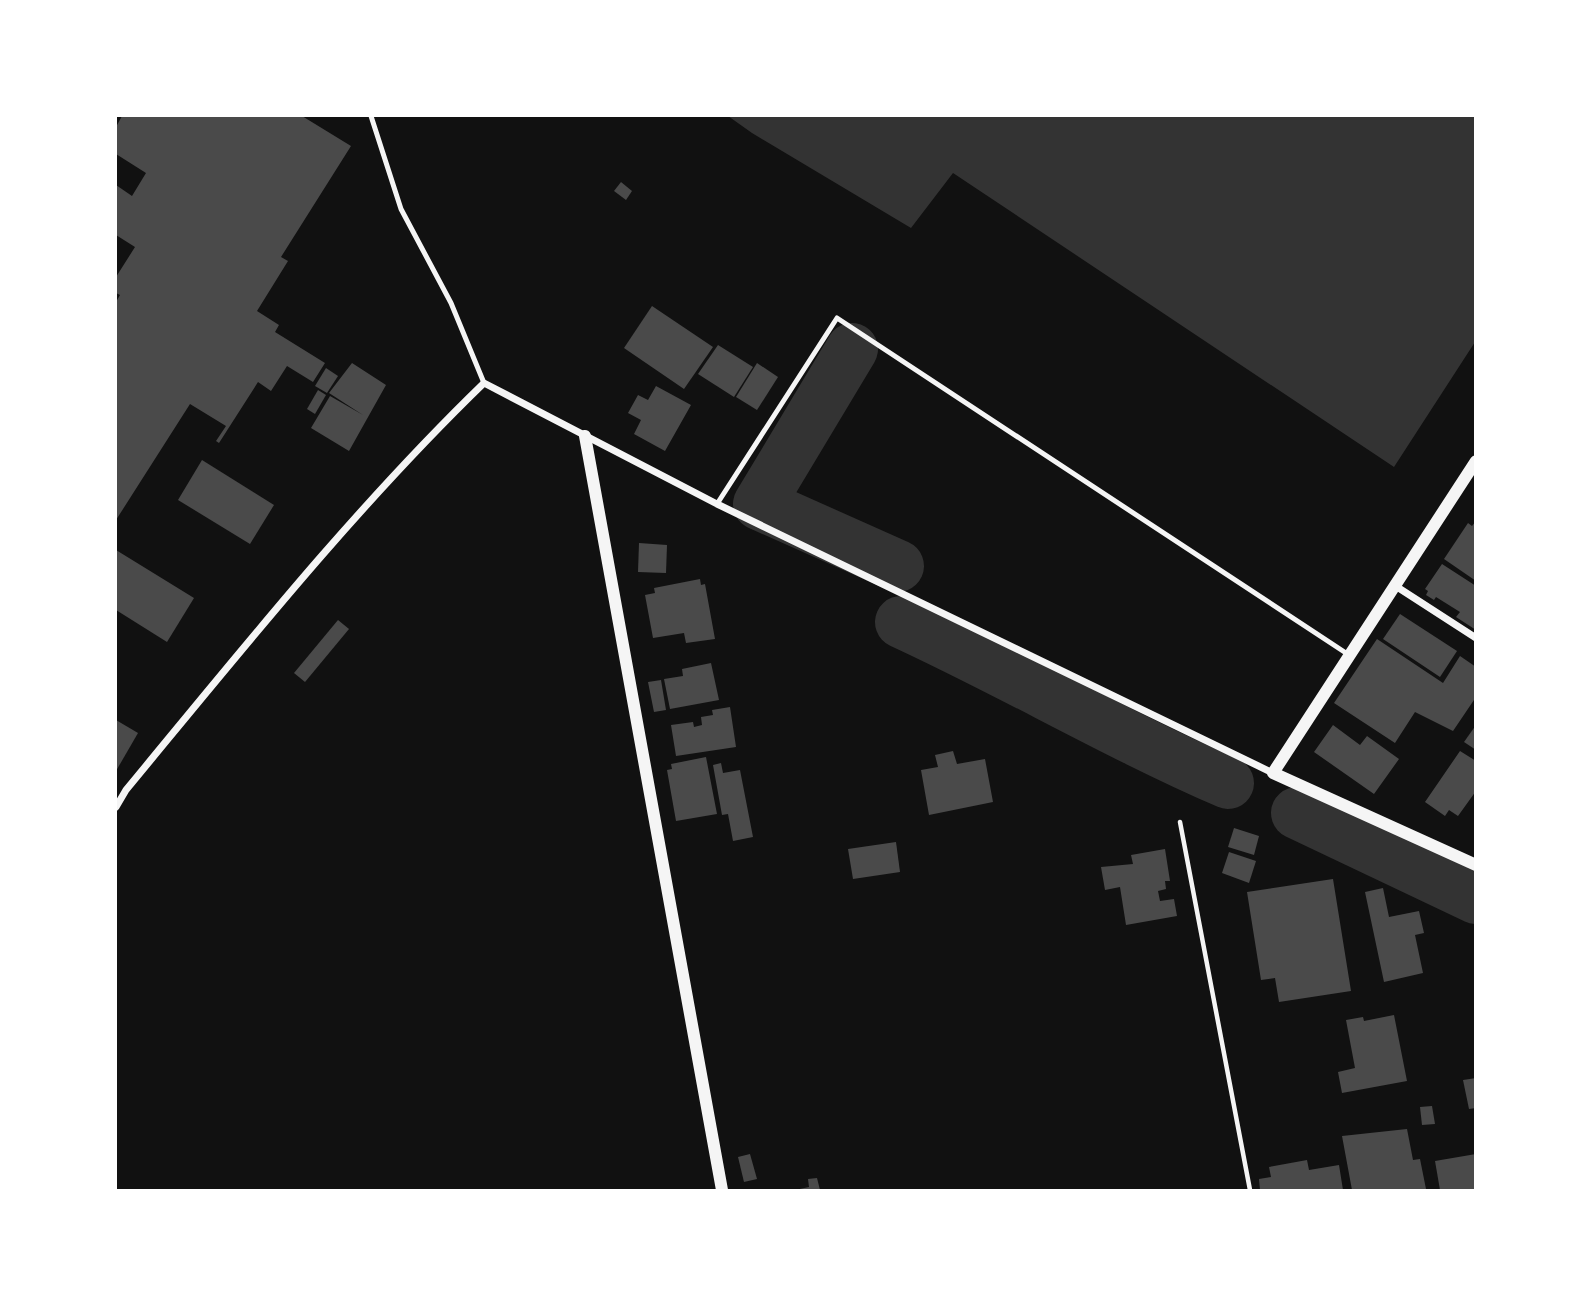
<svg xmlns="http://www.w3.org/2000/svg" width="1591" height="1306" font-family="'Roboto Serif',serif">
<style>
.water{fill:#333}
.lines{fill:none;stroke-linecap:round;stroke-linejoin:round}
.river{stroke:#333;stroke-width:52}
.building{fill:#4a4a4a}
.path{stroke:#f5f5f5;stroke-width:4.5}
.service{stroke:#f5f5f5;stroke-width:5}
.minor{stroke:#f5f5f5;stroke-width:7}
.tertiary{stroke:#f5f5f5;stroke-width:12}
</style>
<rect width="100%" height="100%" fill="#111"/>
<!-- water -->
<polygon class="water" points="728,116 1475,116 1475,342 1394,467 953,173 911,228 752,133"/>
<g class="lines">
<!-- river -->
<g class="river">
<polyline points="852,349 759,504 898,566"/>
<path d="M901 622C1012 673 1117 735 1228 783"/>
<polyline points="1297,813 1476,898"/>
</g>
</g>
<!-- building -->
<g class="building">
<polygon points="122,116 302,116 351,146 281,257 288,261 257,311 279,325 275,332 325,363 313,382 287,366 271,391 258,382 219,443 216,441 226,426 190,404 116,520 116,302 120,295 116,293 116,277 135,247 116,235 116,185 132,196 146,173 116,154 116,127"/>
<polygon points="621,182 632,191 626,200 614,191"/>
<polygon points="652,306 713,347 684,389 624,348"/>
<polygon points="718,345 753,367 734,397 698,374"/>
<polygon points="352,363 386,385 349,451 311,428 330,396 363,415 329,393"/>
<polygon points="757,363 778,377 757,410 736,397"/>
<polygon points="326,368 338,376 327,393 315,386"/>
<polygon points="656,386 691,405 665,451 634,434 641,420 628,413 638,395 648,400"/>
<polygon points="318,390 326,395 315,414 307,409"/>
<polygon points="202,460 274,505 250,544 178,500"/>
<polygon points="1476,521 1476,581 1444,559 1468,523 1472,526"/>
<polygon points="639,543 667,545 666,573 638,572"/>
<polygon points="116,550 194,598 167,642 116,610"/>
<polygon points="1442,564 1476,586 1476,630 1456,617 1460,612 1436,597 1434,600 1426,595 1428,591 1425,589"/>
<polygon points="700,579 701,585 705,584 715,639 686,643 684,633 653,638 645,595 655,593 654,588"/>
<polygon points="1400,614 1457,651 1440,677 1383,639"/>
<polygon points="338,620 349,629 305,682 294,673"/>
<polygon points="1377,639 1443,683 1460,656 1476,667 1476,697 1453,731 1415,712 1395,743 1334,703"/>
<polygon points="711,663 719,700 670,709 664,679 683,676 682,669"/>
<polygon points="661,680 666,710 654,712 648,682"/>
<polygon points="730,707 736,747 676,756 671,725 693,722 694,727 702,725 701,717 713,715 712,710"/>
<polygon points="116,720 138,733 116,771"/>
<polygon points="1333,725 1360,745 1367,736 1399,759 1374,794 1314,752"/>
<polygon points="1476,725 1476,750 1464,742"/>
<polygon points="953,751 957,764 985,759 993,802 929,815 921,770 938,767 935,755"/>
<polygon points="1460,751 1476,761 1476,791 1458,816 1449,810 1445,816 1425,802"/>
<polygon points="706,757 717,814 676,821 667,770 672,769 671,764"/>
<polygon points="721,763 723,773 740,770 753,837 733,841 728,814 722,815 713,765"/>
<polygon points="1234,828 1259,836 1254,855 1228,847"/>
<polygon points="896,842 900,872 853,879 848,849"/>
<polygon points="1165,849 1170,881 1165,881 1166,889 1158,891 1160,901 1174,899 1177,916 1126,925 1120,887 1105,890 1101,867 1133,864 1131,855"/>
<polygon points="1229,852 1256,861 1249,883 1222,873"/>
<polygon points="1333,879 1351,991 1279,1002 1275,978 1261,980 1247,892"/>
<polygon points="1383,888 1389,917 1419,911 1424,933 1415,935 1423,973 1384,982 1365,892"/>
<polygon points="1394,1015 1407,1081 1342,1093 1338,1072 1355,1068 1346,1020 1363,1017 1364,1021"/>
<polygon points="1476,1078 1476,1108 1469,1109 1463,1080"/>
<polygon points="1432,1106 1435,1124 1422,1125 1420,1107"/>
<polygon points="1407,1129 1413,1160 1420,1159 1426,1189 1352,1190 1342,1136"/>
<polygon points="750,1154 757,1179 744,1182 738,1157"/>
<polygon points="1476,1154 1476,1190 1440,1190 1435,1161"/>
<polygon points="1307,1160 1309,1170 1339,1165 1343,1190 1260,1190 1259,1179 1271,1177 1269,1167"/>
<polygon points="817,1178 820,1190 795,1190 809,1187 808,1179"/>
</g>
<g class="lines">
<!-- path -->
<polyline class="path" points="1180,822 1250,1190"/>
<!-- service -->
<g class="service">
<polyline points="371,116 401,209 451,303 484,383"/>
<polyline points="717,504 837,318 1349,655"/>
</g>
<!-- minor -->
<g class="minor">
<polyline points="1394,585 1476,638"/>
<path d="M116 807 126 790C241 651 354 509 484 383L717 504 1273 773"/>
</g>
<!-- tertiary -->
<g class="tertiary">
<polyline points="585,436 722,1190"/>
<polyline points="1476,461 1273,773 1476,865"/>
</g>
</g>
<!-- border -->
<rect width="1591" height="1306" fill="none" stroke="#ffffff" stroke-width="234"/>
</svg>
